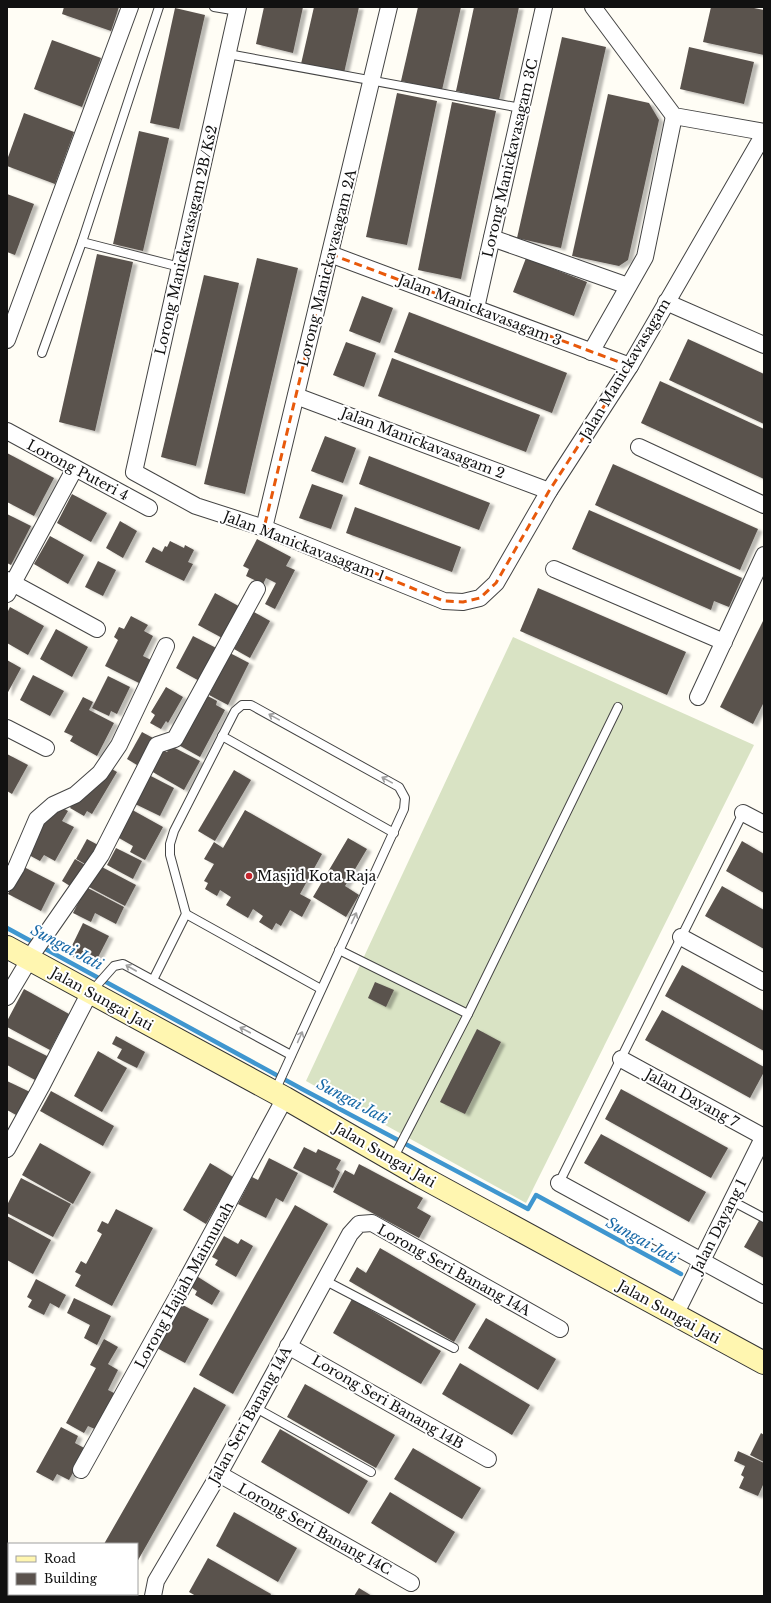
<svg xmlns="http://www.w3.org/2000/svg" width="771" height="1603" font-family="'Libre Baskerville',serif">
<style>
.cemetery{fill:#d9e3c4}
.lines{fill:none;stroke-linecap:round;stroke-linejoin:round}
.stream{stroke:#3f96cf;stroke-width:4.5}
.building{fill:#5a524d;filter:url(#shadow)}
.service-casing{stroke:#444;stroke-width:10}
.minor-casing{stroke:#444;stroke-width:18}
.secondary-casing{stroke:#333;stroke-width:24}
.service{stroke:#fff;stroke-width:8}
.minor{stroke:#fff;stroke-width:16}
.secondary{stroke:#fff6b0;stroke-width:22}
.oneway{stroke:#a0a0a0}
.marked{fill:none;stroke:#e8590c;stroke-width:3;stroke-dasharray:8 5;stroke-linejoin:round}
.poi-dot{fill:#c4262e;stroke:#fff;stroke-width:1.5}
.labels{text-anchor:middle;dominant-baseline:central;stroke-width:4;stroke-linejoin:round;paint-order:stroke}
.street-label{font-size:14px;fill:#111;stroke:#fff}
.poi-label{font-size:14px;fill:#111;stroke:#fff;text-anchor:start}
.water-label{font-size:15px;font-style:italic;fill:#1768a6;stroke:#fff}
</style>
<defs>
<filter id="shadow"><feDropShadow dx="4.5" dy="2.5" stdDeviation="1" flood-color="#0004"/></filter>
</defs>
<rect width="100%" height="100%" fill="#fffdf5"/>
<!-- cemetery -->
<polygon class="cemetery" points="513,637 754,745 526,1203 306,1081"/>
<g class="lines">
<!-- stream -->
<polyline class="stream" points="7,928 302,1089 528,1209 536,1195 681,1274"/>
</g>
<!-- building -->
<g class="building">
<polygon points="64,7 119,7 111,31 62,14"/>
<polygon points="264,7 303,7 293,53 256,44"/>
<polygon points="314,7 359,7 344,73 301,64"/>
<polygon points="418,7 461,7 442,90 401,81"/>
<polygon points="474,7 519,7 499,100 456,91"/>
<polygon points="711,7 749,7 764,10 764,55 703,42"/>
<polygon points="175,8 205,15 179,129 150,123"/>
<polygon points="562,37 606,47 561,248 517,238"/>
<polygon points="52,40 101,58 82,107 34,89"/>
<polygon points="689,47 754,62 744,104 680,89"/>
<polygon points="397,93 437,101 407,245 366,237"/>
<polygon points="608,94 649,103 659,120 628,260 619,266 572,256"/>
<polygon points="452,102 496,111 461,279 418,270"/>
<polygon points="24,113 74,132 55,184 7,166 7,160"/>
<polygon points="139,131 169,138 143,251 113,244"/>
<polygon points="7,194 34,204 15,255 7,252"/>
<polygon points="97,254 133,262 95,431 59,422"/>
<polygon points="257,258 298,268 245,494 204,484"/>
<polygon points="526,258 587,282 574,316 513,292"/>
<polygon points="204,275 239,283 196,466 161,457"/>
<polygon points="362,296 393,308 380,343 349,331"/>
<polygon points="409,312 567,373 552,413 394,352"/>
<polygon points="688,339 764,374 764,424 669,380"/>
<polygon points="346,342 376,353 364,387 333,375"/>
<polygon points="392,358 540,415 526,452 378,396"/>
<polygon points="660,381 764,429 764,479 641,423"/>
<polygon points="325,436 356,448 343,483 311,471"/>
<polygon points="7,453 54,478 34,516 7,502"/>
<polygon points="369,456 490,503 479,530 359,484"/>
<polygon points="613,464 758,529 740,570 595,505"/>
<polygon points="312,484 343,495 331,529 299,518"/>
<polygon points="72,494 107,513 91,542 57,523"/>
<polygon points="355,507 461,547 452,572 346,533"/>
<polygon points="589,510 742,578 729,607 714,601 711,610 572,549"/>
<polygon points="7,514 31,526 11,565 7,563"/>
<polygon points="120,521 137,531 123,558 106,548"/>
<polygon points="50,536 84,555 68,584 34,564"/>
<polygon points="257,539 291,557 286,566 295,570 275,609 265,604 276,583 266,578 263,584 246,576 249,569 243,566"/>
<polygon points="170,541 184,548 185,545 194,550 188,562 193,564 184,581 145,562 153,547 162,552 165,546 167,547"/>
<polygon points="98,561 116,570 103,596 85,587"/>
<polygon points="538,588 686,652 667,695 520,631"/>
<polygon points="215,593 242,608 226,640 198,625"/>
<polygon points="10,607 44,626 28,655 7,643 7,613"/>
<polygon points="254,612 270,621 250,658 234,649"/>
<polygon points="131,616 148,625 144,631 153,636 143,656 151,660 139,683 105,666 118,640 114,637 119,627 124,629"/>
<polygon points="764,619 764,702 753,724 720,707"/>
<polygon points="56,629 88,647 72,677 40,659"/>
<polygon points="193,636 220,650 203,683 176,668"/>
<polygon points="230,653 249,663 228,705 209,695"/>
<polygon points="7,660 21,668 7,694"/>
<polygon points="33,675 64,691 50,716 20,700"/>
<polygon points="108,676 130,687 117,714 111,711 109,716 92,708"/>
<polygon points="166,687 183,697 168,723 166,721 161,729 150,723 155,715 151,712"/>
<polygon points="206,695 217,701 216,705 225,710 200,757 175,743"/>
<polygon points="83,697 93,702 89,710 114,723 97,756 70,741 73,736 64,732"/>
<polygon points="142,732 153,738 137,765 127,759"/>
<polygon points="171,746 200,761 184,790 151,771 162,750 167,752"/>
<polygon points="7,754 28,765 12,794 7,791"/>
<polygon points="103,764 117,772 92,814 87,811 84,816 70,808 78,795"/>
<polygon points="234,770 251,780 215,841 198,831"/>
<polygon points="145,773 174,788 160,816 131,802"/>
<polygon points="50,801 68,811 62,821 74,827 55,861 44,855 40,861 27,854"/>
<polygon points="127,807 163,827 145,860 130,852 133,846 112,834"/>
<polygon points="245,810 322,854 300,894 311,900 302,917 290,910 281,926 276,923 272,930 259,922 263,916 253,909 248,918 226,905 231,897 220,890 217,896 205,889 208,883 204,881 214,864 204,859 214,842 223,848"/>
<polygon points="348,838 367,849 345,886 359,895 346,917 313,897"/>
<polygon points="87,839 98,845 87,865 76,859"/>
<polygon points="742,841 764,854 764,893 726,871"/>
<polygon points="116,848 142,861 133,879 107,865"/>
<polygon points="75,859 87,866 75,889 62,881"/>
<polygon points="98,865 136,885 125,906 87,886"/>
<polygon points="22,866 55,883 41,911 8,894"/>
<polygon points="722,886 764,910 764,949 705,916"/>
<polygon points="86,887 124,907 116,924 95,913 91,922 73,913"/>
<polygon points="83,923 109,936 93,967 68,954"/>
<polygon points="682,965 764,1011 764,1051 665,996"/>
<polygon points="375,982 394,990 386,1007 368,998"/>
<polygon points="24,989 69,1014 50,1050 7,1027 7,1021"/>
<polygon points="662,1010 764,1067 764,1072 750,1098 645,1040"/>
<polygon points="477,1029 501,1042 465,1114 440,1102"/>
<polygon points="7,1036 49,1057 37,1081 7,1065"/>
<polygon points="116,1036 145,1052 137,1068 117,1058 122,1049 112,1044"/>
<polygon points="98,1051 127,1068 102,1112 74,1096"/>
<polygon points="7,1081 30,1092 18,1116 7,1110"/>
<polygon points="621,1089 728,1148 711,1178 605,1119"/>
<polygon points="51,1091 114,1126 103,1146 40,1111"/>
<polygon points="601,1134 706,1192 689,1222 584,1163"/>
<polygon points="40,1143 91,1172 73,1204 22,1175"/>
<polygon points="304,1147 316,1153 318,1149 341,1160 336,1169 340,1172 333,1188 293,1168"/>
<polygon points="269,1158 298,1173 283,1202 276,1198 266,1218 238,1204 252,1177 258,1180"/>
<polygon points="210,1163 233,1177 206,1224 183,1210"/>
<polygon points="359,1164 423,1198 417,1208 431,1216 419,1238 333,1192 345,1170 354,1175"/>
<polygon points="21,1178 71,1204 53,1237 7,1213 7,1205"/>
<polygon points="295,1205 328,1224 233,1394 199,1375"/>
<polygon points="116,1209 153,1228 112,1306 75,1286 81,1275 75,1272 81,1261 86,1264 102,1234 97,1231 102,1221 108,1224"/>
<polygon points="7,1216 51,1240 33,1274 7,1260"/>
<polygon points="760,1219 764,1221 764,1258 744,1247"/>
<polygon points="224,1236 238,1244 241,1239 253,1246 236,1277 215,1265 218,1260 212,1257"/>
<polygon points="380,1248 476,1304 454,1342 349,1281 357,1267 366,1273"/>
<polygon points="195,1275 220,1291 212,1305 195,1295 197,1291 189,1286"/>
<polygon points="36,1279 66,1295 59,1308 50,1303 44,1315 28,1307 32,1300 27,1297"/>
<polygon points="74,1298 111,1316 97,1345 84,1338 90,1325 67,1313"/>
<polygon points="352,1299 441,1351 421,1384 333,1333"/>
<polygon points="181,1304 209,1319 185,1363 157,1348"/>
<polygon points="486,1318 556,1359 538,1390 468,1348"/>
<polygon points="104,1339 118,1347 108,1364 118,1370 108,1390 116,1394 97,1430 88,1426 84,1433 66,1423 96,1368 90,1365"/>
<polygon points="460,1363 530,1405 512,1435 442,1394"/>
<polygon points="305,1384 395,1435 376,1468 287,1417"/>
<polygon points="194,1387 226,1405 137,1562 137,1544 104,1544"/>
<polygon points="61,1427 78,1436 75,1443 86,1449 69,1480 57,1474 53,1481 36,1472"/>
<polygon points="280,1429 368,1481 349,1514 261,1462"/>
<polygon points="761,1433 764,1435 764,1462 750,1455"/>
<polygon points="413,1448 481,1488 462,1519 394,1479"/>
<polygon points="738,1451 764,1463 764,1486 763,1485 758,1496 739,1488 744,1477 741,1475 745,1466 734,1461"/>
<polygon points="390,1492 455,1532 436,1563 371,1523"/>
<polygon points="234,1512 297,1548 278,1582 216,1546"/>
<polygon points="208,1558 271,1594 270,1596 196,1596 189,1592"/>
<polygon points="359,1588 372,1596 354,1596"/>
</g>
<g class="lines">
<!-- service casing -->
<g class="service-casing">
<g id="service">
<polyline points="214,7 238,11"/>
<polyline points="228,54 521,108"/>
<polyline points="82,242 180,267"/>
<polyline points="42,353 82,242 159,7"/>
<polyline points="222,736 394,833"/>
<polyline points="186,914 321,989"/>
<polyline points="339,950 468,1014"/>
<polyline points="153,980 186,914 170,855 170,844 174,831 235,711 242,705 251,705 399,787 405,798 404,809 275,1091"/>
<polyline points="91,992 114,966 123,964 291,1055"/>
<polyline points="393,1159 468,1014 618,707"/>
<polyline points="559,1183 743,813"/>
<polyline points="732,1201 764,1218"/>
<polyline points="324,1280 454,1348"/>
<polyline points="254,1407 371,1472"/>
<polyline points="7,1562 9,1563"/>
<polyline points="66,1594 69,1596"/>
</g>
</g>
<!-- minor casing -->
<g class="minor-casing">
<g id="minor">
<polyline points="238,7 134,472 196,506 264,528 444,601 463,602 480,598 496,583 549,491 630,366 764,134"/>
<polyline points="593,7 674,116 764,132"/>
<polyline points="492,238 628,286"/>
<polyline points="330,254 630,366"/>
<polyline points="666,302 764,345"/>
<polyline points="476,308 544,7"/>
<polyline points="7,340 130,7"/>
<polyline points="591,352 645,257 674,116"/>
<polyline points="296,396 549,491"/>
<polyline points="7,431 149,508"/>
<polyline points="639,447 764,505"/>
<polyline points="264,528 389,7"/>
<polyline points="554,569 724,642"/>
<polyline points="7,580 97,629"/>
<polyline points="7,594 75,468"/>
<polyline points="698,697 764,555"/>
<polyline points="7,728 46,748"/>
<polyline points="743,813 764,824"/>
<polyline points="7,883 16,868 37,819 53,805 75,795 100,773 119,745 166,646"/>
<polyline points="681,937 764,982"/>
<polyline points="7,997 35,950 101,855 157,745 175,739 257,589"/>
<polyline points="621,1059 764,1137"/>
<polyline points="7,1149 41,1087 90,992"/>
<polyline points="559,1183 764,1295"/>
<polyline points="675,1315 764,1136"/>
<polyline points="288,1346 488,1459"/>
<polyline points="81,1470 181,1290 285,1098"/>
<polyline points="219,1474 411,1583"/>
<polyline points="12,1596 13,1594"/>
<polyline points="153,1596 156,1581 219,1474 350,1234 359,1224 372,1223 560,1329"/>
</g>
</g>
<!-- secondary casing -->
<g class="secondary-casing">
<polyline id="secondary" points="7,947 285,1098 422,1177 764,1363"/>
</g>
<!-- service -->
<use href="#service" class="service"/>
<!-- minor -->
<use href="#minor" class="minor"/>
<!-- secondary -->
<use href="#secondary" class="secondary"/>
</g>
<!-- one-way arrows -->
<defs><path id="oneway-shaft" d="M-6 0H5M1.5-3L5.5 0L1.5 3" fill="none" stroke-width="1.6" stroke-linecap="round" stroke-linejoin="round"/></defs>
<g class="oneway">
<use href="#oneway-shaft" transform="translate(274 717) rotate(-151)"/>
<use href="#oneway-shaft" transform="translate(387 780) rotate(-151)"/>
<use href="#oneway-shaft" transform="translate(354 918) rotate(-65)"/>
<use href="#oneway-shaft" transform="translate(131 968) rotate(-150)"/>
<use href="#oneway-shaft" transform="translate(245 1030) rotate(-152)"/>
<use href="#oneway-shaft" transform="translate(300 1037) rotate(-66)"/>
</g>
<!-- marked area -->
<path class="marked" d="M330 254 630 366 549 491 496 583 480 598 463 602 444 601 264 528Z"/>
<!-- markers -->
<circle class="poi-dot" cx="249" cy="876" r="4"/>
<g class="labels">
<!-- street labels -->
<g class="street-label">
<text transform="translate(510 158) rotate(-77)">Lorong Manickavasagam 3C</text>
<text transform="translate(186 240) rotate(-77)">Lorong Manickavasagam 2B/Ks2</text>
<text transform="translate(327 268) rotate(-76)">Lorong Manickavasagam 2A</text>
<text transform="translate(480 310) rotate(21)">Jalan Manickavasagam 3</text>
<text transform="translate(625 369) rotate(-59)">Jalan Manickavasagam</text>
<text transform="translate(423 443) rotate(21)">Jalan Manickavasagam 2</text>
<text transform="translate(78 470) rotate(28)">Lorong Puteri 4</text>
<text transform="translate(304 546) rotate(21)">Jalan Manickavasagam 1</text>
<text transform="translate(102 999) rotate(29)">Jalan Sungai Jati</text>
<text transform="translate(692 1098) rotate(29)">Jalan Dayang 7</text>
<text transform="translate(385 1155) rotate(30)">Jalan Sungai Jati</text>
<text transform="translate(719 1226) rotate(-63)">Jalan Dayang 1</text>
<text transform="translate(454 1270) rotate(29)">Lorong Seri Banang 14A</text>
<text transform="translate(184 1285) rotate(-61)">Lorong Hajjah Maimunah</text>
<text transform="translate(669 1312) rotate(29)">Jalan Sungai Jati</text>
<text transform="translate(388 1402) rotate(30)">Lorong Seri Banang 14B</text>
<text transform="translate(250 1415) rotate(-61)">Jalan Seri Banang 14A</text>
<text transform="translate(315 1529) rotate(29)">Lorong Seri Banang 14C</text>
</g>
<!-- poi labels -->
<g class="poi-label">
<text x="257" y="876">Masjid Kota Raja</text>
</g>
<!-- water labels -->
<g class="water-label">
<text transform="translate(67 947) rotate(28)">Sungai Jati</text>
<text transform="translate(353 1101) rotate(28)">Sungai Jati</text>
<text transform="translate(642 1240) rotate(29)">Sungai Jati</text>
</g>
</g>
<!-- border -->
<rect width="771" height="1603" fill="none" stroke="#111111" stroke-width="16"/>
<!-- legend -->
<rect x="8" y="1543" width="130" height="52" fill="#ffffff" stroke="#a0a0a0"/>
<rect x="16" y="1556" width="20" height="6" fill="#fff6b0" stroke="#a0a0a0"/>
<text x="44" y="1563" font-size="12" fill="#111111">Road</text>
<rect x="16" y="1573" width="20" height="12" fill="#5a524d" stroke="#a0a0a0"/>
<text x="44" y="1583" font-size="12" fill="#111111">Building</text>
</svg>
